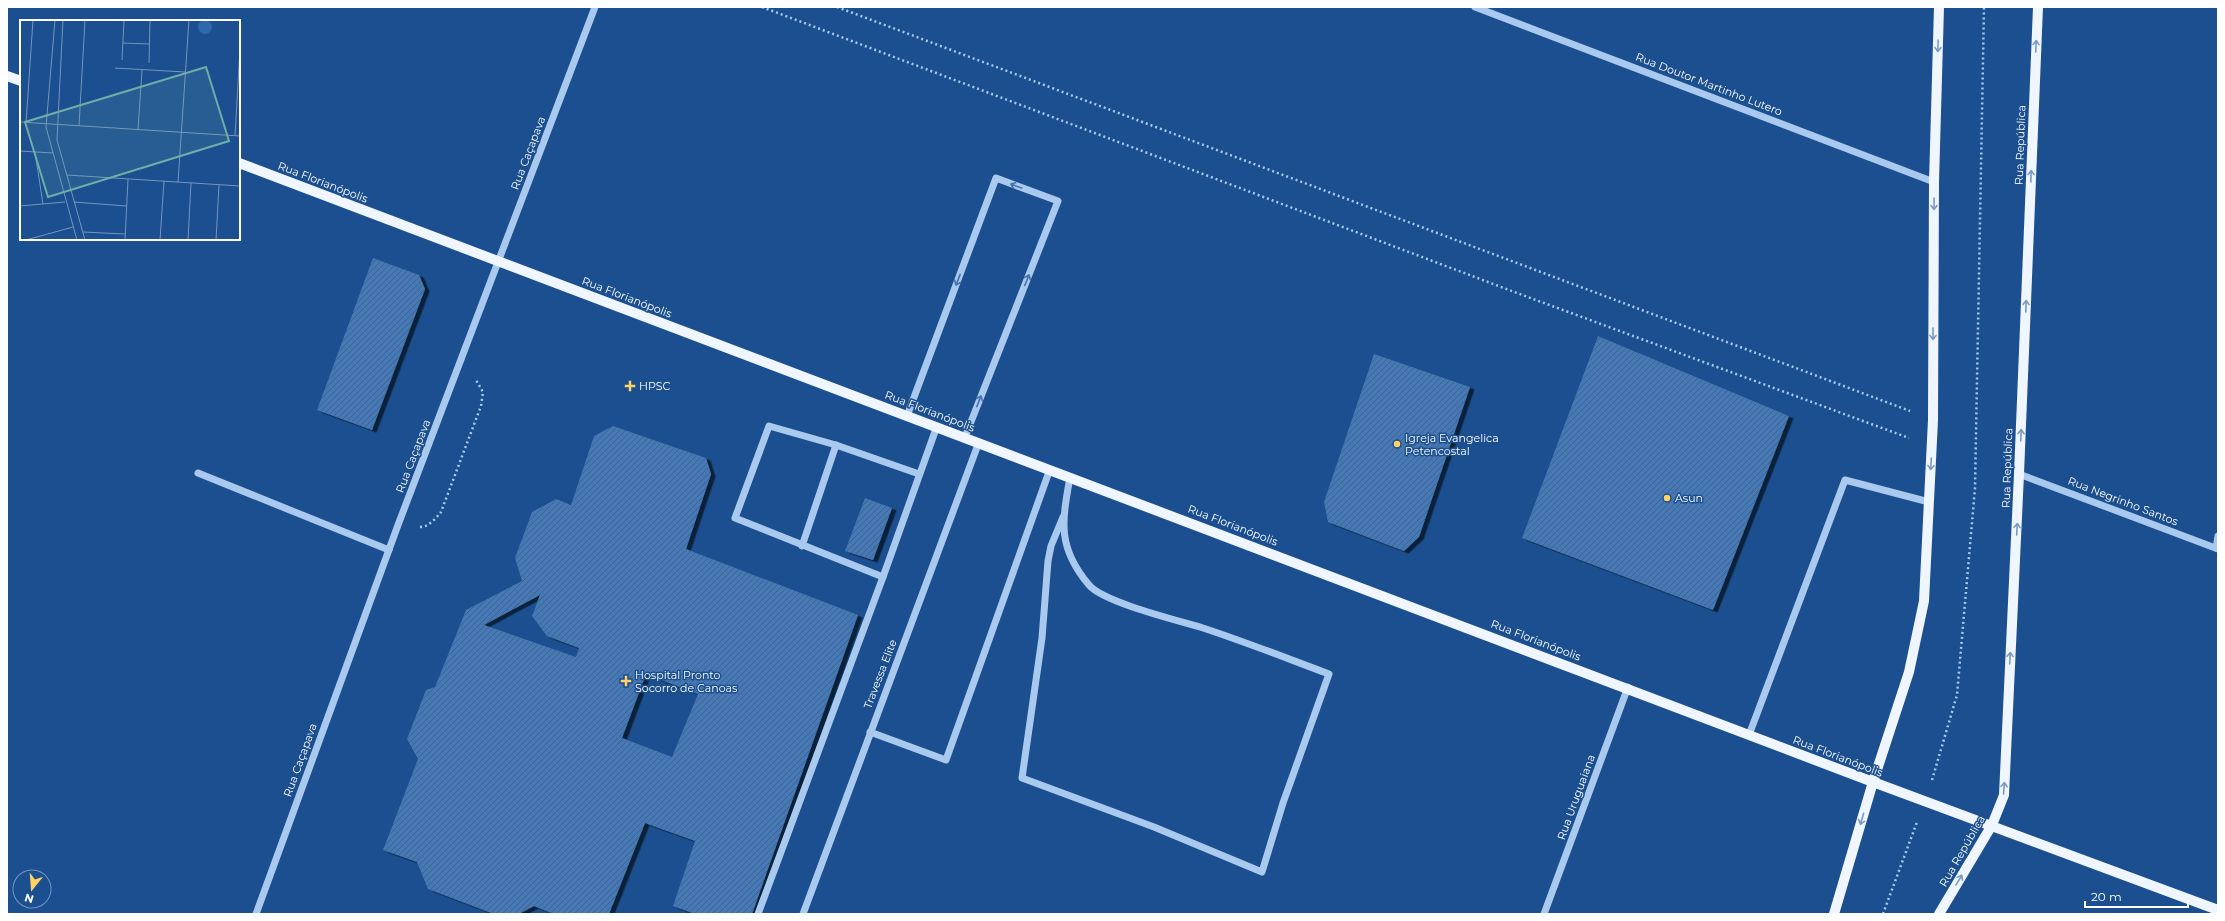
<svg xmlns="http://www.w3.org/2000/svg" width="2225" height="921" font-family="Montserrat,sans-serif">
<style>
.building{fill:url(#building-hatch);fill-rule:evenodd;filter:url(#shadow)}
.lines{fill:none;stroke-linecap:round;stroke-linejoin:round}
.path{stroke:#a9c9ee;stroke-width:2.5;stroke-dasharray:2 3;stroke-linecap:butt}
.minor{stroke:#a9c9ee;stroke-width:7}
.major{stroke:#f0f6ff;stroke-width:10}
.oneway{stroke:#7b9ac1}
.oneway2{stroke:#4674ac}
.poi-dot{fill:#ffd166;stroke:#1b4f8f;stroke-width:1.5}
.labels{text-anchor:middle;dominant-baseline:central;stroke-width:3;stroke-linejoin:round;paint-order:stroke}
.street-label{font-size:11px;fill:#fff;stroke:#1b4f8f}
.poi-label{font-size:11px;fill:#fff;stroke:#1b4f8f;text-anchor:start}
.inset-road{fill:none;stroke:#7695bc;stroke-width:1}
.view{fill:#6fada8;fill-opacity:0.15;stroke:#6fada8;stroke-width:2}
.inset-edge{fill:none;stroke:#fff;stroke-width:2}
</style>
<defs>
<pattern id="building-hatch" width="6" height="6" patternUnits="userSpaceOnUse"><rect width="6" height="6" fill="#4478b7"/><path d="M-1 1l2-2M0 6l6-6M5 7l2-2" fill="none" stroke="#486282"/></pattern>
<filter id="shadow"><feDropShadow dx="4.5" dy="2.5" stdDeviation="0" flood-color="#0009"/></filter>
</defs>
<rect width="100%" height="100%" fill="#1b4f8f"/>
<!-- building -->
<g class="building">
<polygon points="373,258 419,275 425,289 372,430 317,410"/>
<polygon points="1598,336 1789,416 1713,610 1522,538"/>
<polygon points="1374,354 1470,387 1419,537 1404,551 1328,522 1324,502"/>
<path d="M613 426 706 458 711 474 686 549 858 615 752 914H695L673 906 695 841 645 823 609 914H554L534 906 519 914H494L428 889 417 862 383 850 418 759 407 739 426 690 435 687 466 610 522 581 515 558 532 512 556 499 571 505 594 436ZM540 595 532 616 547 636 579 648 576 657 484 625ZM646 674 698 694 672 757 622 738Z"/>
<polygon points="865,498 892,508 873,560 845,551"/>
</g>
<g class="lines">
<!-- path -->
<g class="path">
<polyline points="762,7 1517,293 1909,438"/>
<polyline points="837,7 1910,411"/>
<path d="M420 527C429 527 436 518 441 512L481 406 483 392 476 380"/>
<polyline points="1932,780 1957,695 1975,488 1984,7"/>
<polyline points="1883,914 1917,822"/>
</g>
<!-- minor -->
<g class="minor">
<polyline points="1475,7 1934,182"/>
<polyline points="907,416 996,178 1058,201 965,437"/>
<polyline points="198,473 389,550"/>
<polyline points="2019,474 2218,549"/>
<path d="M1063 517 1051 546 1048 561 1042 638 1022 778 1154 827 1262 872 1283 803 1329 674C1286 658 1243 641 1200 627 1176 620 1103 602 1089 585 1057 547 1062 522 1070 477"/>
<polyline points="802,546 836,445"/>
<polyline points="2216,548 2218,536"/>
<polyline points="883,577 735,518 769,426 836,445 919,474"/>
<polyline points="870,732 946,760 1050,469"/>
<polyline points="1749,735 1845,480 1929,502"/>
<polyline points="256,914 398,525 595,7"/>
<polyline points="758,914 883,577 937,426"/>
<polyline points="803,914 979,442"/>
<polyline points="1544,914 1628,687"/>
</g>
<!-- major -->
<g class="major">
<polyline points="7,76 21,81"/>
<polyline points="239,163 1873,782 2218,910"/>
<polyline points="1834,914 1873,782 1909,672 1924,601 1933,420 1934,182 1939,7"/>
<polyline points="1939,914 1992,825 2004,795 2019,474 2038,7"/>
</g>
</g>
<!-- one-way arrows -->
<defs><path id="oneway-shaft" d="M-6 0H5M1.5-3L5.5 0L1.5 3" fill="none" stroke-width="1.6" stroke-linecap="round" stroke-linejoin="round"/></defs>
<g class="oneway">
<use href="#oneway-shaft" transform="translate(1938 46) rotate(92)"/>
<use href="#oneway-shaft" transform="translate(2036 46) rotate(-88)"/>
<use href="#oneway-shaft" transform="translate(2031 176) rotate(-88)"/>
<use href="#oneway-shaft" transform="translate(1934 204) rotate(90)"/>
<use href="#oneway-shaft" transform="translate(2026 306) rotate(-88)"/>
<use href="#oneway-shaft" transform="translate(1933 334) rotate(90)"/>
<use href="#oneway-shaft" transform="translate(2021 435) rotate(-88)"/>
<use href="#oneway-shaft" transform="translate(1931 464) rotate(93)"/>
<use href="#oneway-shaft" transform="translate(2017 529) rotate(-87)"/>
<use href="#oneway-shaft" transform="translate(2010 658) rotate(-87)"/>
<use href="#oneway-shaft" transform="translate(2004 788) rotate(-86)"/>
<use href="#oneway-shaft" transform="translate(1862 819) rotate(106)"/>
<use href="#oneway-shaft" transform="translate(1959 880) rotate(-59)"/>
</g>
<g class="oneway2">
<use href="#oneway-shaft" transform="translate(1016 186) rotate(-160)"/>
<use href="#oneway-shaft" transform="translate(958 280) rotate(111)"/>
<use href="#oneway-shaft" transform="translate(1027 280) rotate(-68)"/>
<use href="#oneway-shaft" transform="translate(979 401) rotate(-69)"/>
</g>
<!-- markers -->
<g class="poi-dot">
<path d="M628 380h4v4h4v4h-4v4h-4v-4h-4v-4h4z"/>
<circle cx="1397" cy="444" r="4"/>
<circle cx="1667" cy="498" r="4"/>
<path d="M624 675h4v4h4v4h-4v4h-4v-4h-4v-4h4z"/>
</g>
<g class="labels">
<!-- street labels -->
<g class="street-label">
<text transform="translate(1709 84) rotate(21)">Rua Doutor Martinho Lutero</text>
<text transform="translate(2020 145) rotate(-88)">Rua República</text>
<text transform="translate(528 153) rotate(-69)">Rua Caçapava</text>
<text transform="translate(323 182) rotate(21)">Rua Florianópolis</text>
<text transform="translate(627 297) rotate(21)">Rua Florianópolis</text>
<text transform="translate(930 411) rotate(21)">Rua Florianópolis</text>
<text transform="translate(413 456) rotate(-69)">Rua Caçapava</text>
<text transform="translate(2007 468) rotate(-88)">Rua República</text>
<text transform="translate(2123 501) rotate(21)">Rua Negrinho Santos</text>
<text transform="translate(1233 525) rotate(21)">Rua Florianópolis</text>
<text transform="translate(1536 640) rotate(21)">Rua Florianópolis</text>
<text transform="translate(880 674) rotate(-69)">Travessa Elite</text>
<text transform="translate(1838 756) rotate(21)">Rua Florianópolis</text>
<text transform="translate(300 760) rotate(-70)">Rua Caçapava</text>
<text transform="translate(1576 797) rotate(-70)">Rua Uruguaiana</text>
<text transform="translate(1962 851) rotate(-60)">Rua República</text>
</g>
<!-- poi labels -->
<g class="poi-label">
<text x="639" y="386">HPSC</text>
<text x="1405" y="438">Igreja Evangelica<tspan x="1405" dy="13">Petencostal</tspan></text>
<text x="1675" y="498">Asun</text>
<text x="635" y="675">Hospital Pronto<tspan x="635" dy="13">Socorro de Canoas</tspan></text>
</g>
</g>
<!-- overview -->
<g transform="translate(20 20)">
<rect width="220" height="220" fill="#1b4f8f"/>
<path d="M178 7a7 7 0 1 1 14 0a7 7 0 1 1-14 0Z" fill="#2e69ad"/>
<path class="inset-road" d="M35 0 26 107 57 220M43 0 37 120 65 220M103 23 129 24M102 40 104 1M129 43 130 0M95 48 165 52M0 102 220 116M6 103 13 0M59 106 65 0M118 110 122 50M215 116 220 29M0 131 33 133M15 132 23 184M47 155 220 166M158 162 169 0M54 182 106 186M0 186 45 182M63 212 105 214M6 220 53 207M105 220 108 159M140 220 144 161M168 220 171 163M196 220 199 165"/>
<path class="view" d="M186 47 209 121 28 177 5 102Z"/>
<rect width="220" height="220" class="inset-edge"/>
</g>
<!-- border -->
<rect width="2225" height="921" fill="none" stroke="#ffffff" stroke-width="16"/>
<!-- north arrow -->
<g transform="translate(32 889) rotate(197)"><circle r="19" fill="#1b4f8f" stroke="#7695bc"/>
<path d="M0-3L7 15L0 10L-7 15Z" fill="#ffd166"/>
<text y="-6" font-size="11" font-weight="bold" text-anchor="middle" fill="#ffffff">N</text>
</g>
<!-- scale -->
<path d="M2085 901v6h103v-6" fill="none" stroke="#ffffff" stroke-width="2"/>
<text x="2091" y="901" font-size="12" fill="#ffffff" stroke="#1b4f8f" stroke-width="3" paint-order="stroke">20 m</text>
</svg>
